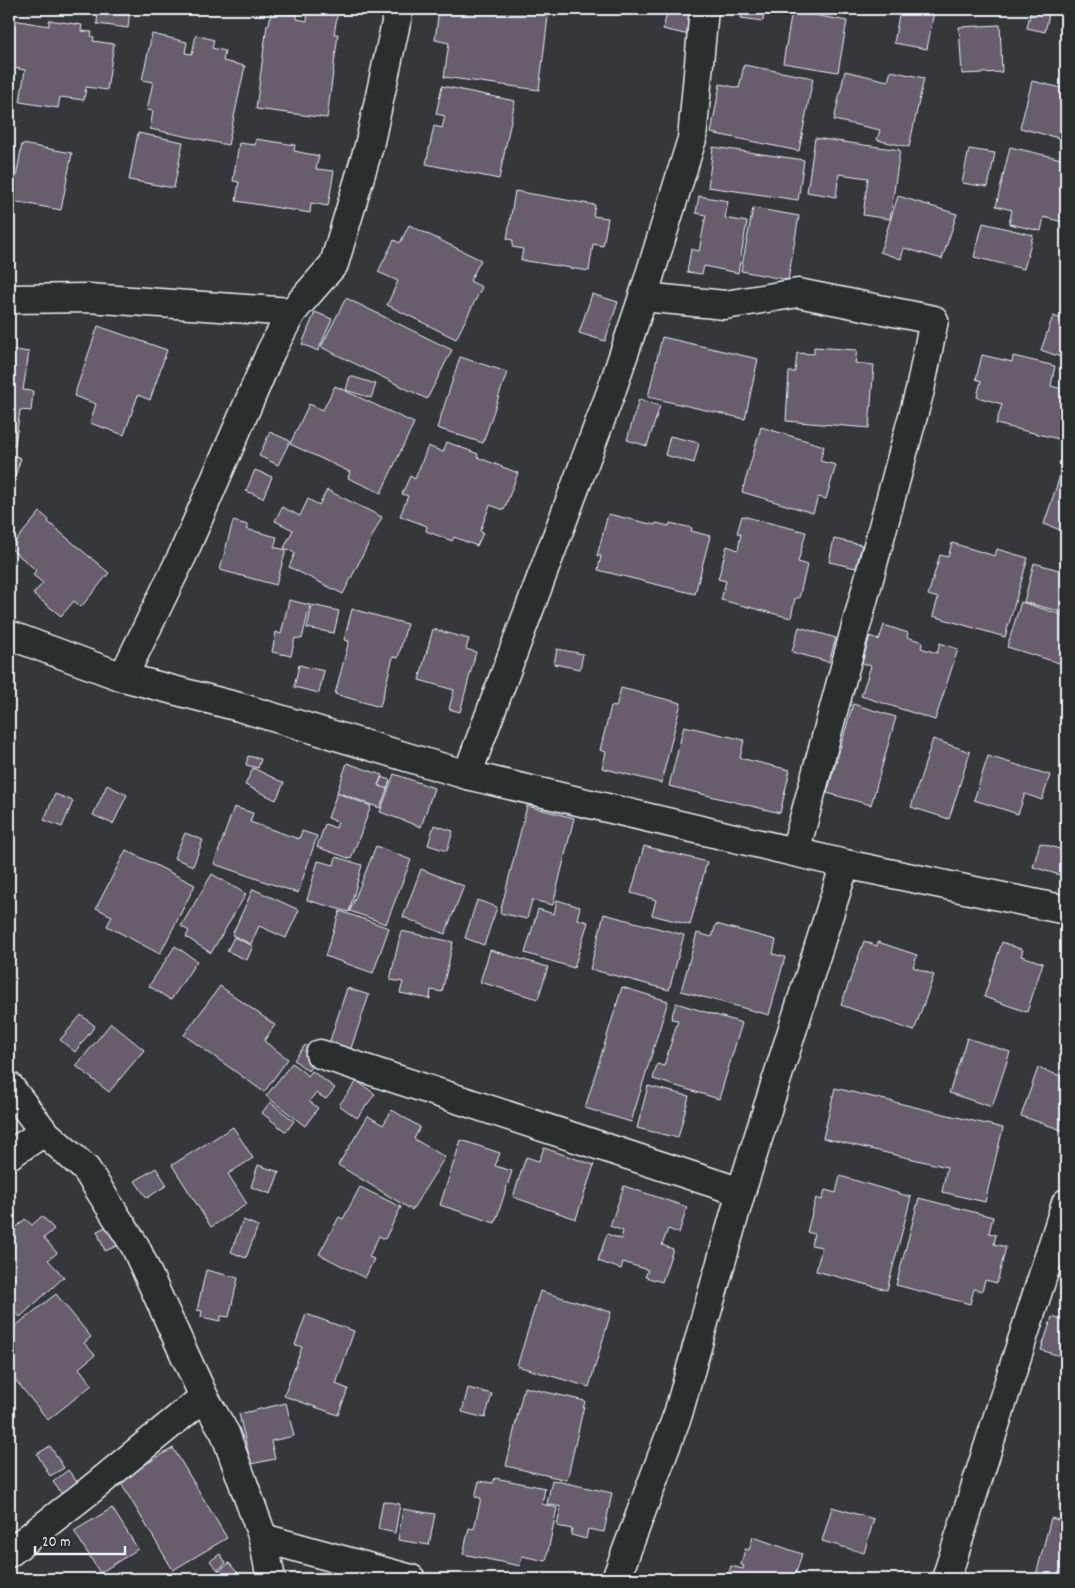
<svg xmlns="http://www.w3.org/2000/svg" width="1075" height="1588" font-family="Dekko,sans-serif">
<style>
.building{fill:#685d6c;stroke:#e8f1f8}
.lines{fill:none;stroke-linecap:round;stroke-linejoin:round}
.minor-casing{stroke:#e8f1f8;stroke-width:31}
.minor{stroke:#2a2d2e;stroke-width:28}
</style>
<rect width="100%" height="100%" fill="#36373a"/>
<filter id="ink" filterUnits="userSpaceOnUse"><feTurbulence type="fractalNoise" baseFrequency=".02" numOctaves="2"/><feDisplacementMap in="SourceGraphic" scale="10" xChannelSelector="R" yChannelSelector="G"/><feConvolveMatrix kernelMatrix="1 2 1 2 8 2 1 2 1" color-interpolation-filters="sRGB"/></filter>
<g filter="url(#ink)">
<!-- building -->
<g class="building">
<polygon points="98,9 130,9 128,28 97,24"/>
<polygon points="308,9 338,11 334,34 338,34 327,118 256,109 267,25 269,25 271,12 297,15 297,19 307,21"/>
<polygon points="439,9 454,11 454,9 549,9 539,90 444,77 449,43 435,40"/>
<polygon points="668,9 695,9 689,35 663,29"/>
<polygon points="743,9 764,9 763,21 741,18"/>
<polygon points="830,9 849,9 848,15 830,13"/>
<polygon points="900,9 917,9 934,12 927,49 894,43"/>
<polygon points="1031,10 1049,14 1045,32 1027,28"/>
<polygon points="792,11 847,21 838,72 783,63"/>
<polygon points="13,20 49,26 49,20 82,25 81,31 92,32 91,36 94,37 93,41 114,44 107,90 86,87 84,100 60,97 58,108 20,102 25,70 9,67 9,51"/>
<polygon points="1000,25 1002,72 962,74 959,27"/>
<polygon points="152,34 187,42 185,53 192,54 196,35 214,40 212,48 225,51 223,61 245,66 228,145 150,129 153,111 147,110 153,82 142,80"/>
<polygon points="744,65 813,78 799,151 711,133 720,84 739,88"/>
<polygon points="845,71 888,81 891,71 924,78 909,147 877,140 880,130 834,120"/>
<polygon points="1032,81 1066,89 1066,140 1020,128"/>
<polygon points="442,86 515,101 499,179 426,164 434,126 442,128 445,116 436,114"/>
<polygon points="138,133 183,142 174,188 129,180"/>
<polygon points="815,138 900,150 890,219 863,215 868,178 839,174 836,197 807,192"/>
<polygon points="256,139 295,145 294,151 319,156 316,169 334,171 328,206 311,203 310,213 236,201 239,182 233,181 239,143 255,145"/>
<polygon points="22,144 72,153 61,210 12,201"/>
<polygon points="713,147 804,160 798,200 708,187"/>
<polygon points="1010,147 1066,160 1066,223 1044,217 1041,231 1009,224 1012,210 996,206"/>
<polygon points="969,149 995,153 988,187 962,183"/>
<polygon points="515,191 595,205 593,216 608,218 603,246 593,244 589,271 521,260 523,249 512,247 513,240 507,239"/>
<polygon points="699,196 728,201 725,218 747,222 738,273 704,266 702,274 687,272 691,249 699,251 706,215 696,213"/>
<polygon points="898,196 957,214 942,259 904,248 901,259 880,252"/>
<polygon points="753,208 799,216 788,280 741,271"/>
<polygon points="983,223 1033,235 1024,269 974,257"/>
<polygon points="409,225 481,260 470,281 482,287 456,339 387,305 398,281 378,272 394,240 400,243"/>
<polygon points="592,294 618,302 605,341 579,333"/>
<polygon points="346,298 452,350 427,399 321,347"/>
<polygon points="315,312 332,319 318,351 302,344"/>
<polygon points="1053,316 1066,320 1066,359 1041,350"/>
<polygon points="98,326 167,350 150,400 138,395 124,435 90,423 96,404 74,396"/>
<polygon points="662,337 758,359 745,419 648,397"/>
<polygon points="814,347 857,350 855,363 874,365 869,428 786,421 789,372 795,372 797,353 814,354"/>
<polygon points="9,349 29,352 23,390 33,391 31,411 20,410 15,445 9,444"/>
<polygon points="982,355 1012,362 1013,356 1055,366 1051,386 1066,390 1066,429 1063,440 996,424 1002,404 977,397 981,381 976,379"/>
<polygon points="460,357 507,372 483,443 437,428"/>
<polygon points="350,376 376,384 371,398 346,390"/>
<polygon points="335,386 414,423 381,493 348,478 350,472 290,444 309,404 323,410"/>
<polygon points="639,399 660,406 647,446 627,440"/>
<polygon points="761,427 824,446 820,461 836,465 826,499 818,497 813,513 742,492"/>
<polygon points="270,432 290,441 278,465 259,456"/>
<polygon points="670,436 699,443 694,463 665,455"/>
<polygon points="447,442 478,454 477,457 518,473 504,510 490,505 480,531 483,533 477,546 454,537 452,541 426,531 427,526 400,516 408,496 402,494 410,476 415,479 428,446 443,452"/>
<polygon points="9,454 21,458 9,495"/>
<polygon points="1064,464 1066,465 1066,532 1044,524"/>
<polygon points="255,470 272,477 263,498 246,491"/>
<polygon points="327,490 382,517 343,594 289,567 295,553 284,548 293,530 275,521 282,507 300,516 308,499 319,505"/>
<polygon points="40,512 49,520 48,522 109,573 81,607 74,601 61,616 33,594 43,583 33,575 36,570 10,548"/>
<polygon points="608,514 655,525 656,523 669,526 670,523 692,528 691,531 710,536 695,594 598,570 601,556 597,556"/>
<polygon points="742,516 806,532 798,562 807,565 799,598 795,598 791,618 721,600 726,581 718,579 727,546 738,550 741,534 737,533"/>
<polygon points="233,521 248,525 246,529 277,537 274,547 286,550 276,585 220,570"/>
<polygon points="834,539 862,545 856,568 829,562"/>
<polygon points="952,543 995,556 997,549 1028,558 1005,637 933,616 938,598 928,595 940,555 948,557"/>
<polygon points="1034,563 1066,572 1066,613 1024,602"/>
<polygon points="289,600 310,605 302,639 295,638 291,656 272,652 276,632 281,634"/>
<polygon points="1021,602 1066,616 1066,665 1007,647"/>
<polygon points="312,605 339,611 334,633 307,628"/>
<polygon points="352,609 407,624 398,658 393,657 380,707 335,694 349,641 344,640"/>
<polygon points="884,625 908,633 907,637 923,642 921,648 937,653 940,643 958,649 935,720 861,696 871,666 862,663 870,636 879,640"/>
<polygon points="799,627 836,638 829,662 792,652"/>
<polygon points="433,629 469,639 466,649 476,652 460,712 449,709 454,690 419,680"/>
<polygon points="557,649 583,654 580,669 554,664"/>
<polygon points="299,665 324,671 319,693 294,687"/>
<polygon points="621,688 681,703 661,783 602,768 606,752 600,750 611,706 616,707"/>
<polygon points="853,704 896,717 871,805 827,793"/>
<polygon points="684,726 744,740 740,758 790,770 780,813 669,786"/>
<polygon points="933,739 970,752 949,819 911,807"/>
<polygon points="248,756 261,759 258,768 246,765"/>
<polygon points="988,756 1050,775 1042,800 1025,794 1018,814 974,800"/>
<polygon points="347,763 382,775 378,785 387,789 380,808 337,792"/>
<polygon points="253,768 284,783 276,800 245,785"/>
<polygon points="394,774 434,788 421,827 380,812"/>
<polygon points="382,777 390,780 387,789 378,785"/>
<polygon points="107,785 127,795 113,824 93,815"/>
<polygon points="337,793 371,806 351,859 317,847 325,824 336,828 338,822 328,818"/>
<polygon points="55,794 73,801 62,827 44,820"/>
<polygon points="527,806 574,818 553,905 532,900 527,919 500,913"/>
<polygon points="234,807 253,813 250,822 299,839 302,831 317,836 298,893 214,864"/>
<polygon points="434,825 453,831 447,851 428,845"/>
<polygon points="185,833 203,840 193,866 174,858"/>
<polygon points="1040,843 1066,851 1066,877 1033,867"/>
<polygon points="376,846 411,860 386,924 350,911"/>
<polygon points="644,846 707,862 690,925 652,915 656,900 631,893"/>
<polygon points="126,850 195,885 160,954 107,926 112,916 96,908"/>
<polygon points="336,857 362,865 349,912 307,900 318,861 334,865"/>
<polygon points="421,869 464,886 445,934 403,917"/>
<polygon points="212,874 246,894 211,953 186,937 189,931 181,926"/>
<polygon points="253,889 299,910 286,938 259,926 251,944 232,935"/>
<polygon points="477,900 497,907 484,945 465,938"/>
<polygon points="557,900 580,907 577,919 588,922 574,968 525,953 538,909 554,914"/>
<polygon points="340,911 389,928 373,973 325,956"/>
<polygon points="604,914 684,935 669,990 590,969"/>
<polygon points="716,924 776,940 773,954 785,957 769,1015 681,991 697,933 712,937"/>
<polygon points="401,931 453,942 442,992 431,990 430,999 400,993 403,982 390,980"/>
<polygon points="234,937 253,946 247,960 227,951"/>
<polygon points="864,941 877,946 878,942 917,955 913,967 934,975 914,1031 841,1005"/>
<polygon points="1002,942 1023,950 1021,956 1043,963 1027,1012 984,997"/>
<polygon points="175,946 197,961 171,1000 149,986"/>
<polygon points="490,950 548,967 538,999 480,982"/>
<polygon points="220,986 275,1025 264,1041 288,1059 264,1092 184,1035"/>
<polygon points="622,987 668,1001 631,1122 585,1108"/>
<polygon points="347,988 369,995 349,1054 328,1047"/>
<polygon points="1066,1002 1066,1026 1059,1024"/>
<polygon points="676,1003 742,1023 719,1099 653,1079 657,1064 664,1066 678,1020 671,1019"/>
<polygon points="81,1015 95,1026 75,1052 60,1040"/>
<polygon points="111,1023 144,1050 109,1092 76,1066"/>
<polygon points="967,1038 1010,1052 992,1107 949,1093"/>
<polygon points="305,1045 319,1056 308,1071 294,1060"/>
<polygon points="292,1063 308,1076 312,1071 335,1088 326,1099 316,1093 309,1101 318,1108 305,1126 266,1096"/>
<polygon points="1038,1068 1061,1076 1063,1069 1066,1070 1065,1131 1021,1116"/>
<polygon points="357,1081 375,1094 357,1118 339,1105"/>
<polygon points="648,1086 689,1096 678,1138 637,1128"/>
<polygon points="835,1088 1003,1128 985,1202 942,1192 947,1167 823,1138"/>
<polygon points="270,1102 294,1121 286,1132 262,1113"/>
<polygon points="392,1110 420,1127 414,1139 445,1157 412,1210 338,1165 368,1116 383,1125"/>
<polygon points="233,1127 253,1158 228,1174 247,1204 211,1227 172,1165"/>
<polygon points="461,1140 500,1153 495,1166 512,1171 495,1223 440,1205"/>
<polygon points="544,1148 594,1165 576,1219 513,1197 526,1157 539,1161"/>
<polygon points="258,1165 279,1172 271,1194 251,1187"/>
<polygon points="156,1168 167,1185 147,1198 135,1181"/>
<polygon points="840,1176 911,1197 887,1290 816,1271 822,1247 811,1245 814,1234 807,1232 816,1198 822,1200 825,1190 836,1193"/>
<polygon points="624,1186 687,1207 679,1233 668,1229 662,1245 673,1249 662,1282 645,1277 648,1270 623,1262 621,1269 598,1261 607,1234 621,1239 623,1231 610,1226"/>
<polygon points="360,1187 401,1207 385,1239 379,1236 369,1257 374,1259 365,1278 319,1254 339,1217 343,1219"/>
<polygon points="919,1198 993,1217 989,1233 996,1235 994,1244 1006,1247 997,1283 985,1280 982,1291 974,1289 970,1304 896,1285"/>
<polygon points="42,1216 54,1229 44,1238 57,1253 48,1260 64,1277 20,1317 9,1305 9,1218 17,1227 25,1219 32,1225"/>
<polygon points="243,1220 258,1226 246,1258 231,1252"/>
<polygon points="110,1225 119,1245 105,1251 97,1231"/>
<polygon points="1066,1246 1066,1280 1057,1277"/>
<polygon points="206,1270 238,1278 229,1317 221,1316 220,1321 201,1317 202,1311 197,1310"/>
<polygon points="540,1291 611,1312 589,1387 517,1366"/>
<polygon points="56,1294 91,1337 84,1343 95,1355 79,1368 92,1385 48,1420 9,1372 9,1331"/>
<polygon points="306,1314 354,1331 336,1384 348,1389 338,1415 284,1396 302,1347 295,1345"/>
<polygon points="1052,1317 1066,1321 1066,1358 1041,1350"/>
<polygon points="524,1387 585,1401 567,1480 506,1466"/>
<polygon points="468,1388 492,1394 485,1418 462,1412"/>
<polygon points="286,1403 294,1436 271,1441 275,1459 251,1464 239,1414"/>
<polygon points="50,1446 64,1468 50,1476 37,1454"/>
<polygon points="173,1448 227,1538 173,1570 119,1480"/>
<polygon points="68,1470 81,1487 65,1498 53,1482"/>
<polygon points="495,1478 545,1488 542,1504 557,1508 546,1561 522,1556 520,1566 463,1554 469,1528 474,1529 481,1498 475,1497 479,1481 493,1483"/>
<polygon points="552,1480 612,1493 604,1532 588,1529 586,1539 571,1535 572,1529 557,1526 561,1507 547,1504"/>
<polygon points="383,1501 400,1504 395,1533 378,1529"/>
<polygon points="832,1507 874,1519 864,1553 822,1541"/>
<polygon points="112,1508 138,1549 100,1573 74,1531"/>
<polygon points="403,1509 435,1514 429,1545 398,1540"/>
<polygon points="1051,1518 1066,1522 1066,1579 1035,1579"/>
<polygon points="753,1537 802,1554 794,1579 727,1579 731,1566 743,1569 744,1566 741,1565 745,1549 749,1550"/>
<polygon points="220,1554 226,1563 218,1570 210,1561"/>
<polygon points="229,1563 243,1579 216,1579 213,1576"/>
</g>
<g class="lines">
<!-- minor casing -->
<g class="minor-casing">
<g id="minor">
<polyline points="643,297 725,305 798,293 934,320 920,390 795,852"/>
<polyline points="9,299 88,298 292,312"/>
<polyline points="9,635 123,677 239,707 467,775 845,864 1066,910"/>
<polyline points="123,677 183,554 271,351 292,312 334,264 369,146 399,9"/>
<polyline points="467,775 611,392 643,297 692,139 704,9"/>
<polyline points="320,1054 741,1192"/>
<polyline points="9,1086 44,1132 86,1169 135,1246 204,1397 225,1433 263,1538 271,1579"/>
<polyline points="9,1155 44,1132"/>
<polyline points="263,1538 411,1579"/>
<polyline points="9,1553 89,1491 204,1397"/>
<polyline points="616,1579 678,1414 741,1192 845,864"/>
<path d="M946 1579C987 1454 1025 1328 1066 1203"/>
</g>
</g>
<!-- minor -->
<use href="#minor" class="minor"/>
</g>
</g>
<!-- margin -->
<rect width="1075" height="1588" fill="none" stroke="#2a2d2e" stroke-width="30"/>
<rect x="15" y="15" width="1045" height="1558" fill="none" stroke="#e8f1f8" stroke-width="2" filter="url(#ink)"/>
<!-- scale -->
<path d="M35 1546v8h90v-8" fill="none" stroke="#e8f1f8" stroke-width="2.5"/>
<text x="42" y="1546" font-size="15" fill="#e8f1f8" stroke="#2a2d2e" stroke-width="4" paint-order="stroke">20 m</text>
</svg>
